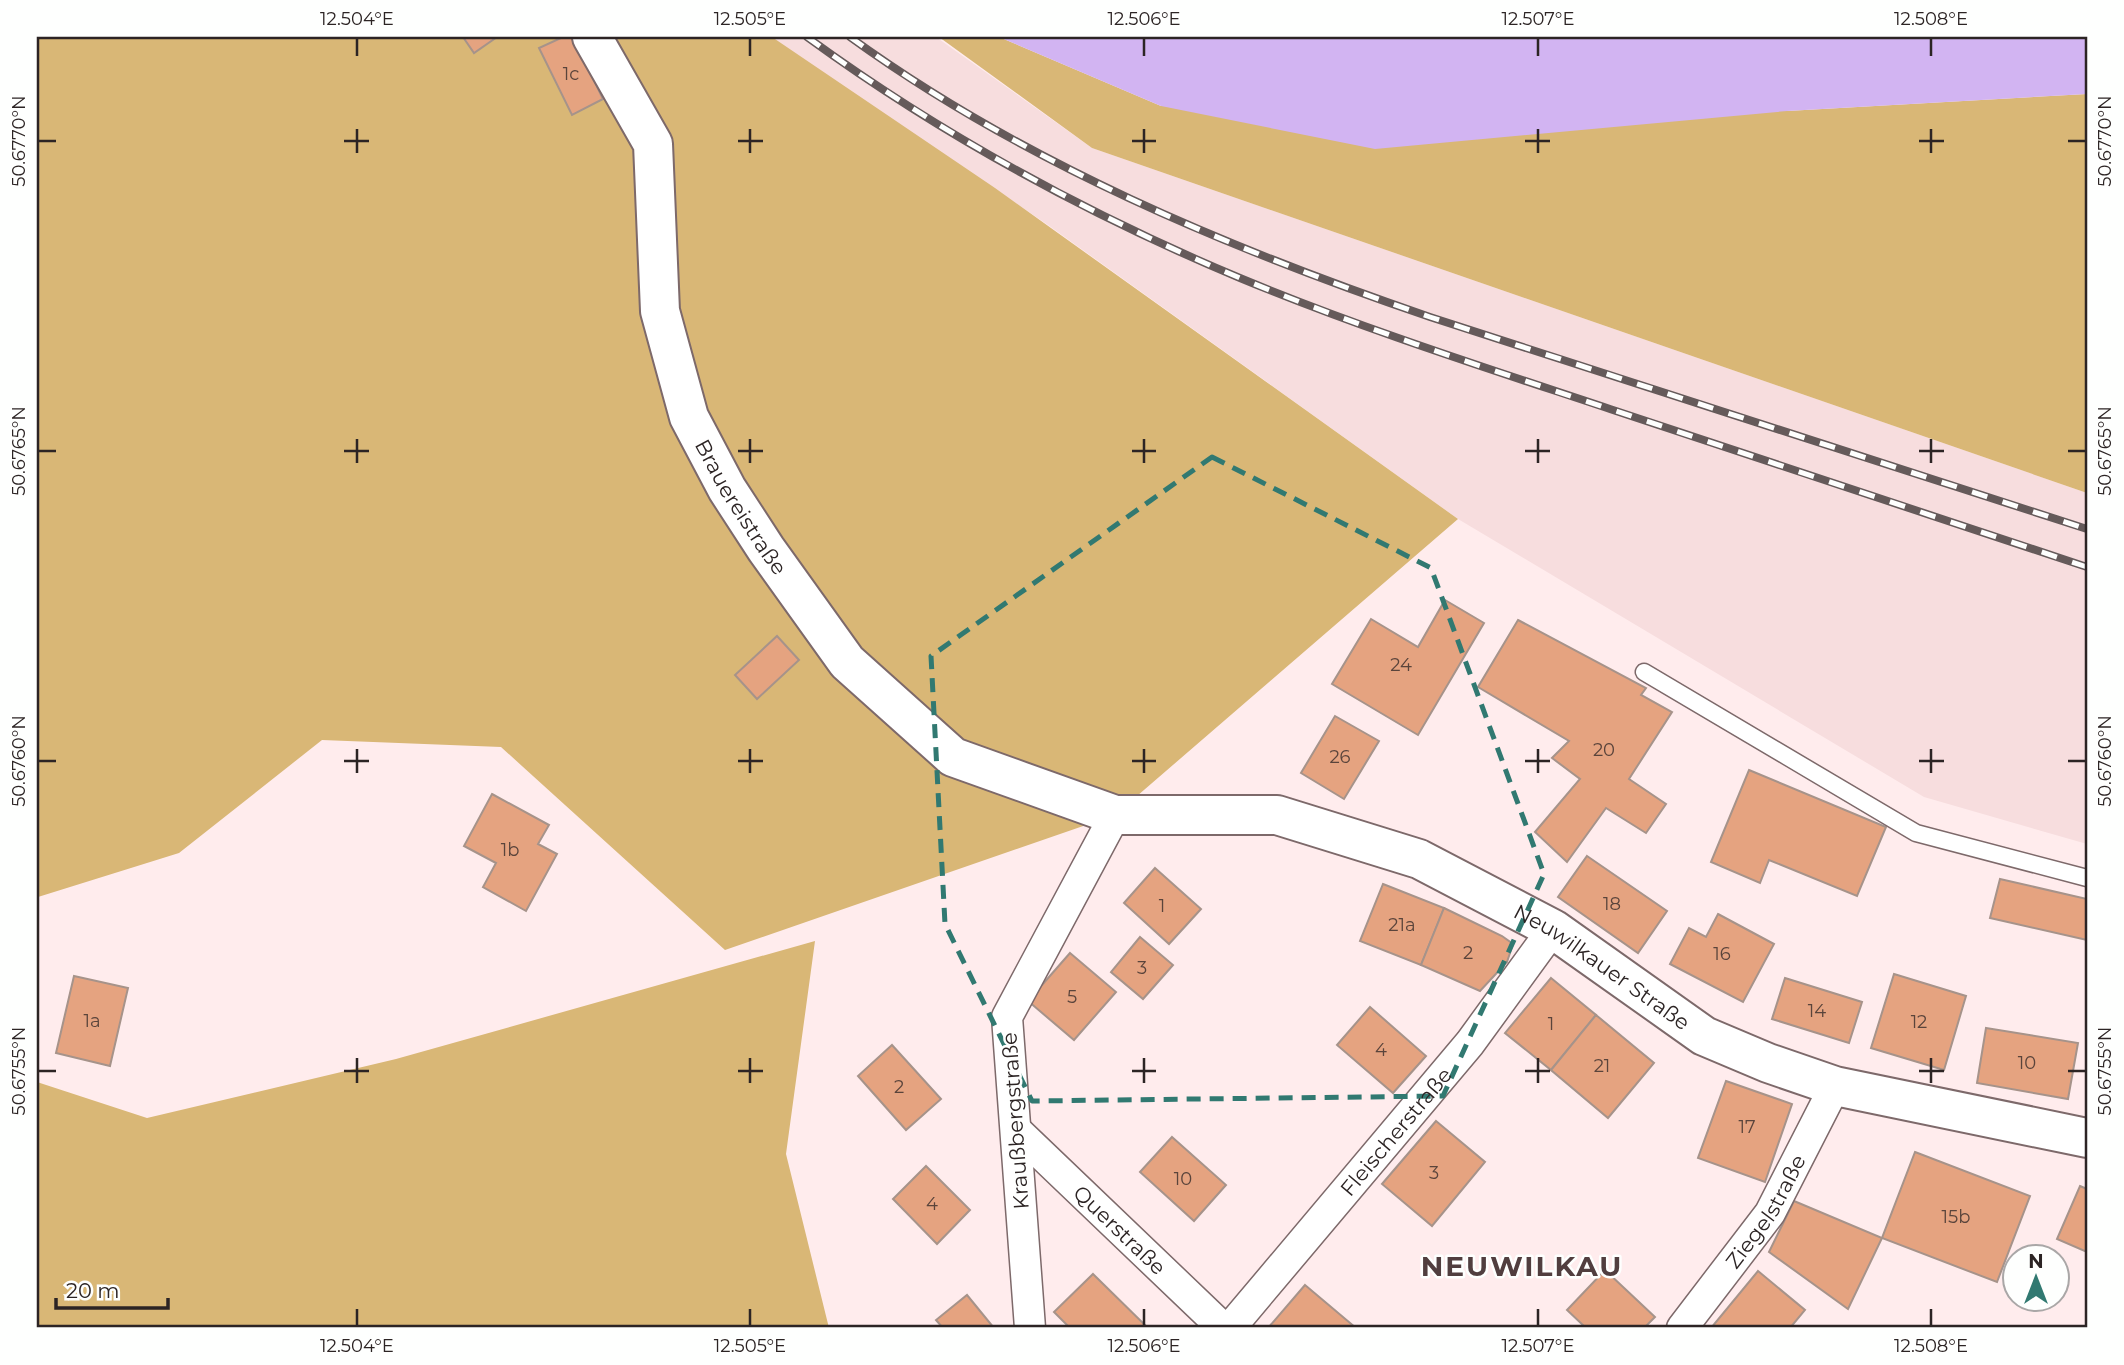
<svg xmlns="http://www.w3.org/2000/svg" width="2124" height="1365" font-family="Montserrat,sans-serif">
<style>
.built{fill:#f7ddde}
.forest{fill:#d9b776}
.water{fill:#d2b4f2}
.building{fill:#e5a380;stroke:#a6938a;stroke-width:2}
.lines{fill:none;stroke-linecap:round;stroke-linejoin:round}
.lane-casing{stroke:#7d696a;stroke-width:19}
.street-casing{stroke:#7d696a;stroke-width:33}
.secondary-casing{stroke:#7d696a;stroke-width:42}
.lane{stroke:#fff;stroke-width:16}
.street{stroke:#fff;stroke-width:30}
.secondary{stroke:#fff;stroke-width:38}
.rail-casing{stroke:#655a5a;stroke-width:8}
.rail{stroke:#fefffe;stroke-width:5;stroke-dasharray:16;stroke-linecap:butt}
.marked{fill:none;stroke:#317971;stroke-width:5;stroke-dasharray:14 9;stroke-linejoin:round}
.ticks{fill:none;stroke:#2c2424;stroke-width:2.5}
.labels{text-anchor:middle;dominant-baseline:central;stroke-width:5;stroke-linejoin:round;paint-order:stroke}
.number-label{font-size:18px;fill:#5a443b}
.street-label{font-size:21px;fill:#2c2424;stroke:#fefffe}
.district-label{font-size:28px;font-weight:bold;letter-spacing:2px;fill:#513e3f;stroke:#fefffe}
.neatline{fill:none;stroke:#2c2424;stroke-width:2.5}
.ticks-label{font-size:18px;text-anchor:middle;fill:#2c2424}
</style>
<rect width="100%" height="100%" fill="#ffeced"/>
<!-- built -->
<polygon class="built" points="771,37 936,37 1092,148 2087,493 2087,844 1924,797 1458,519 1048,225"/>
<!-- forest -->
<g class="forest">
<polygon points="37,37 772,37 995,188 1458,519 1115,815 725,950 501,747 322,740 179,853 38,897 37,899"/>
<polygon points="939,37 999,37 1161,106 1787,111 2087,94 2087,493 1092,148"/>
<polygon points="815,941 786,1154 829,1328 37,1328 37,1082 147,1118 396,1059"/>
</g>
<!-- water -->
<polygon class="water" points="999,37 2087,37 2087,94 1787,111 1375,149 1161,106"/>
<!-- building -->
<g class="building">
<polygon points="463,37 497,37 474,53"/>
<polygon points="563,37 573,37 603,99 572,115 539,48"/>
<polygon points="1445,600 1484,623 1418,735 1332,684 1371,619 1418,647"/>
<polygon points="1518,620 1646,688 1641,695 1672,712 1629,779 1666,804 1646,833 1606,808 1567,862 1535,832 1580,779 1552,758 1569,741 1478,687"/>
<polygon points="777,636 799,660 757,699 735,675"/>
<polygon points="1335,716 1379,741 1344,799 1301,773"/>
<polygon points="1749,770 1886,827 1857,896 1769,860 1760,883 1711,862"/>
<polygon points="492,794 549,825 538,844 557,854 526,911 483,887 496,863 464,846"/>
<polygon points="1587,856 1667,911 1638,953 1558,897"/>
<polygon points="1155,868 1201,909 1169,944 1124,903"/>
<polygon points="2000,879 2087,899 2087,940 1990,918"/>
<polygon points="1383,884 1444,908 1421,965 1360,941"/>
<polygon points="1444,908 1502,936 1513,944 1507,962 1480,991 1421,965"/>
<polygon points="1718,914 1774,944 1743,1002 1670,964 1689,928 1706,937"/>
<polygon points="1140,937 1173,965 1143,999 1111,972"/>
<polygon points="1070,953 1116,992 1074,1040 1028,1001"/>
<polygon points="1894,974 1966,996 1944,1070 1871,1048"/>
<polygon points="74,976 128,988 110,1066 56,1053"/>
<polygon points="1551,978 1596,1015 1551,1070 1505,1033"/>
<polygon points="1785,978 1862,1002 1849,1043 1772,1019"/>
<polygon points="1370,1007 1426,1056 1393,1093 1337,1045"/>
<polygon points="1596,1015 1654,1063 1608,1118 1551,1070"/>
<polygon points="1986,1028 2078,1043 2068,1099 1977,1083"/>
<polygon points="892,1045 941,1099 906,1130 858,1076"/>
<polygon points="1726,1081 1792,1104 1765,1182 1698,1158"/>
<polygon points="1436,1121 1485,1162 1432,1226 1382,1184"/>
<polygon points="1172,1137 1226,1185 1194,1221 1140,1172"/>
<polygon points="1915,1152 2030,1196 1997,1282 1882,1238"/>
<polygon points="926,1166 970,1210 937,1244 893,1199"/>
<polygon points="2080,1186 2087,1189 2087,1252 2057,1239"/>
<polygon points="1794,1201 1882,1238 1848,1309 1769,1252"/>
<polygon points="1605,1270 1655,1317 1644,1328 1586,1328 1567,1310"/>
<polygon points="1758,1271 1805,1310 1790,1328 1711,1328"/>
<polygon points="1093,1274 1148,1328 1070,1328 1054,1312"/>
<polygon points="1305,1285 1356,1328 1268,1328"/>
<polygon points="967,1295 994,1328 943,1328 936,1320"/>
</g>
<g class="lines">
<!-- lane casing -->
<g class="lane-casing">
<polyline id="lane" points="1644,672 1916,833 2087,878"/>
</g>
<!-- street casing -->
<g class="street-casing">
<g id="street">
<path id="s1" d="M1016 1130 1223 1328"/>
<polyline points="1030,1328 1007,1017 1115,815"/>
<path id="s2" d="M1230 1328 1470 1043 1553 929"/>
<path id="s3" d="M1682 1328 1770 1213 1835 1086"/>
</g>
</g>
<!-- secondary casing -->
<g class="secondary-casing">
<g id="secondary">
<path id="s4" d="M592 37 653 144 660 311 689 417 727 489 766 549 847 662 953 757 1115 815H1277L1419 859 1553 929 1704 1036 1768 1063 1835 1086 2087 1138"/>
</g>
</g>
<!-- lane -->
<use href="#lane" class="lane"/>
<!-- street -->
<use href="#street" class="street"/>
<!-- secondary -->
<use href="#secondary" class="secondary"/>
<!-- rail casing -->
<g class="rail-casing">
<g id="rail">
<path d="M807 37C939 133 1089 215 1240 278 1363 329 1490 369 1616 411 1773 463 1930 515 2087 567"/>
<path d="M850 37C1024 163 1228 248 1430 317L2087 529"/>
</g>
</g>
<!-- rail -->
<use href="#rail" class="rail"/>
</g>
<!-- marked area -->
<path class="marked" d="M1212 457 1431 568 1544 874 1443 1096 1032 1101 945 924 931 656Z"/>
<!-- ticks -->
<path class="ticks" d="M357 38V56M750 38V56M1144 38V56M1538 38V56M1931 38V56M357 129V153M750 129V153M1144 129V153M1538 129V153M1931 129V153M38 141H56M344 141H369M738 141H763M1132 141H1156M1525 141H1550M1919 141H1944M2068 141H2086M357 439V463M750 439V463M1144 439V463M1538 439V463M1931 439V463M38 451H56M344 451H369M738 451H763M1132 451H1156M1525 451H1550M1919 451H1944M2068 451H2086M357 749V773M750 749V773M1144 749V773M1538 749V773M1931 749V773M38 761H56M344 761H369M738 761H763M1132 761H1156M1525 761H1550M1919 761H1944M2068 761H2086M357 1058V1083M750 1058V1083M1144 1058V1083M1538 1058V1083M1931 1058V1083M38 1071H56M344 1071H369M738 1071H763M1132 1071H1156M1525 1071H1550M1919 1071H1944M2068 1071H2086M357 1309V1326M750 1309V1326M1144 1309V1326M1538 1309V1326M1931 1309V1326"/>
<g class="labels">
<!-- number labels -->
<g class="number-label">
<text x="571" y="74">1c</text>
<text x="1401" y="665">24</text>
<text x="1604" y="750">20</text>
<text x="1340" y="757">26</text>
<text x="510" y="850">1b</text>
<text x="1612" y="904">18</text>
<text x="1162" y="906">1</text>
<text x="1402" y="925">21a</text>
<text x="1468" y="953">2</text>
<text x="1722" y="954">16</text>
<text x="1142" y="968">3</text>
<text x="1072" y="997">5</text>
<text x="1817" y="1011">14</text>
<text x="92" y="1021">1a</text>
<text x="1919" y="1022">12</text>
<text x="1551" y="1024">1</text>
<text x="1381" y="1050">4</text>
<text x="2027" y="1063">10</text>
<text x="1602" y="1066">21</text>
<text x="899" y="1087">2</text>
<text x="1747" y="1127">17</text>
<text x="1434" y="1173">3</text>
<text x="1183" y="1179">10</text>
<text x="932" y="1204">4</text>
<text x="1956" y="1217">15b</text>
</g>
<!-- street labels -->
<g class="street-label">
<text stroke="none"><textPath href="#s4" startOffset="504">Brauereistraße</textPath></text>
<text stroke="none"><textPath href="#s4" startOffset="1530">Neuwilkauer Straße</textPath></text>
<text transform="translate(1015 1121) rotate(-94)">Kraußbergstraße</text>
<text stroke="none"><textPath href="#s2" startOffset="257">Fleischerstraße</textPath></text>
<text stroke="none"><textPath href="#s3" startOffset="144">Ziegelstraße</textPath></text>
<text stroke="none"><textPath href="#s1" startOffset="144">Querstraße</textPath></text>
</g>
<!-- district labels -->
<g class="district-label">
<text x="1522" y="1266">NEUWILKAU</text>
</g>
</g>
<!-- border -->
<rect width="2124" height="1365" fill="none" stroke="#fefffe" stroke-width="77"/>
<!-- north arrow -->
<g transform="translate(2036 1278)"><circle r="33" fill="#fefffe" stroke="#aaa7a7" stroke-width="2"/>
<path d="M0-5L12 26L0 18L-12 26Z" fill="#317971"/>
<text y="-10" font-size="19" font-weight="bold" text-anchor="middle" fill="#2c2424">N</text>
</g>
<!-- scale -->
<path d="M56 1298v10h112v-10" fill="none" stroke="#2c2424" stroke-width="3.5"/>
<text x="66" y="1298" font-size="21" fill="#2c2424" stroke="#fefffe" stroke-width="5" paint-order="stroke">20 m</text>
<rect x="38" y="38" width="2048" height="1288" class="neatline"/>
<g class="ticks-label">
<text x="357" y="25">12.504°E</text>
<text x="750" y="25">12.505°E</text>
<text x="1144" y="25">12.506°E</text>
<text x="1538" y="25">12.507°E</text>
<text x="1931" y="25">12.508°E</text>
<text transform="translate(19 141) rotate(-90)" y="6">50.6770°N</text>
<text transform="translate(2105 141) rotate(-90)" y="6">50.6770°N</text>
<text transform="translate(19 451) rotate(-90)" y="6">50.6765°N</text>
<text transform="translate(2105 451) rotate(-90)" y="6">50.6765°N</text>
<text transform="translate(19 761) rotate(-90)" y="6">50.6760°N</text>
<text transform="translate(2105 761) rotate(-90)" y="6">50.6760°N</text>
<text transform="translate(19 1071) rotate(-90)" y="6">50.6755°N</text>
<text transform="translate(2105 1071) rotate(-90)" y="6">50.6755°N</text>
<text x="357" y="1352">12.504°E</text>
<text x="750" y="1352">12.505°E</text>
<text x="1144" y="1352">12.506°E</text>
<text x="1538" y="1352">12.507°E</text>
<text x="1931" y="1352">12.508°E</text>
</g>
</svg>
